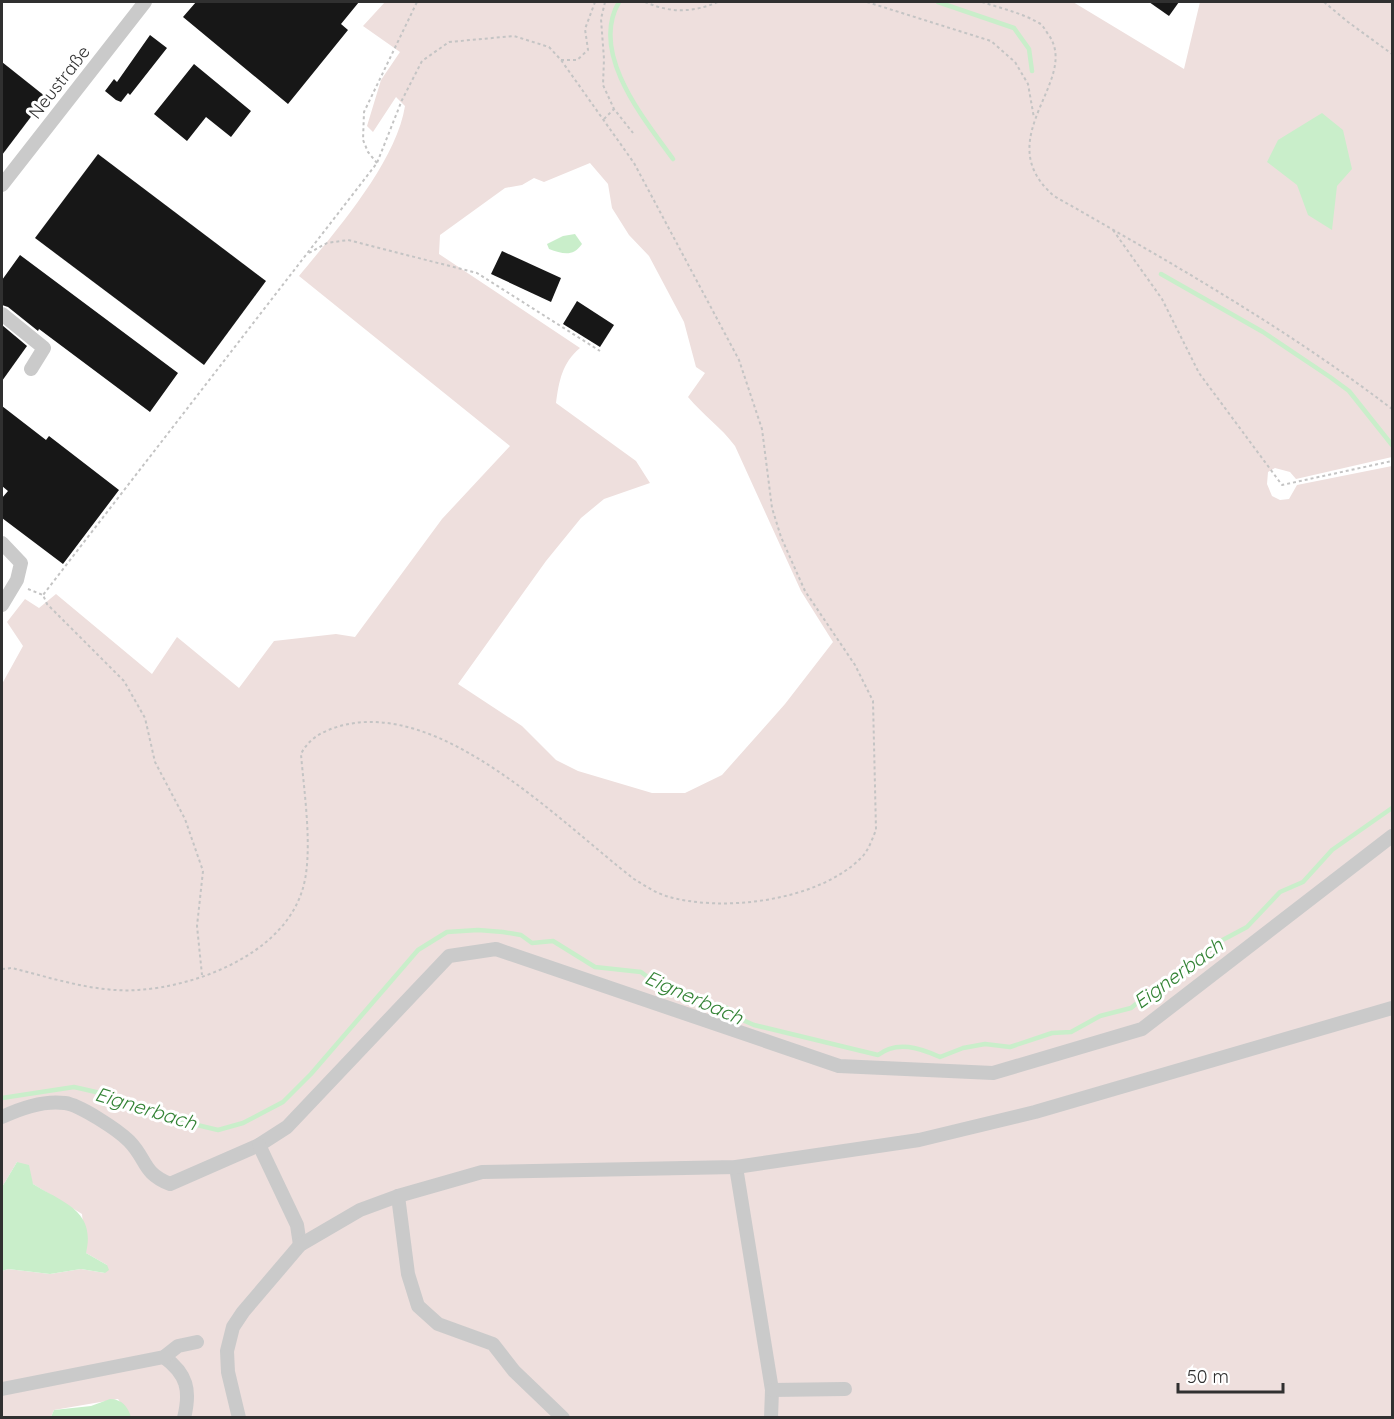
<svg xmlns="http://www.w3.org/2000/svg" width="1394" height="1419" font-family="Quicksand,sans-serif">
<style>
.green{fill:#eedfdd;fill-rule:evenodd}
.water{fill:#c9eeca}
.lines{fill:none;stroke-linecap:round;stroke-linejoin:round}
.stream{stroke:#c9eeca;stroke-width:4.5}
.building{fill:#171717}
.path{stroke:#c4c4c4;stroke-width:2;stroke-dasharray:3 3;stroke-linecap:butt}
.minor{stroke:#cacaca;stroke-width:14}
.labels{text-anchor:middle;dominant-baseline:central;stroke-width:6;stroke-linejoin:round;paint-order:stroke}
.street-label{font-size:18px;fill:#303030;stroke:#fff}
.water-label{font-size:20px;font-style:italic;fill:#338335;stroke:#fff}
</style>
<rect width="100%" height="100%" fill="#fff"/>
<!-- green -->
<path class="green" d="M385 2H1073L1184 69 1200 2H1392V457L1296 479 1290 472 1275 468 1268 472 1267 484 1272 496 1280 500 1289 499 1297 485 1392 466V1417L131 1418 118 1399 54 1410 51 1417H2V1271L8 1269 50 1274 81 1269 105 1273 107 1265 86 1253 82 1214 33 1184 17 1162 2 1187V684L23 646 7 622 25 599 39 608 56 594 152 674 177 637 239 688 274 641 336 634 355 637 442 519 510 446 299 276C335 232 396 163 405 106L396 97 373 132 367 126 381 80 400 52 363 26ZM590 163 608 184 612 208 629 235 649 256 684 322 696 367 705 373 688 397C703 415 721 427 735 446L801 591 833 642 785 704 722 775 685 793H652L578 771 556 760 522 726 458 684 546 561 581 518 604 499 650 483 636 461 556 403C559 381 562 363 580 348L439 254 440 235 505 188 522 185 534 178 544 182Z"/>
<!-- water -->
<g class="water">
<polygon points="1322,113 1343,130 1352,169 1337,186 1332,230 1308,215 1297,185 1267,162 1278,140"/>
<path d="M575 234 582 244C573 257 563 254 549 249L547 244 563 236Z"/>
<path d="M17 1162 29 1165 33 1184C64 1203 96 1211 86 1253L107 1265 109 1270 105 1273 81 1269 50 1274 8 1269 2 1271V1187Z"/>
<path d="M110 1399C122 1399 128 1407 131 1417H51L54 1410 91 1406Z"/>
</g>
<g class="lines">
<!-- stream -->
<g class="stream">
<path d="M619 2C589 53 644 119 673 159"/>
<polyline points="938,2 1014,28 1029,49 1032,71"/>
<polyline points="1161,274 1263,332 1330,377 1349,391 1392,445"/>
<path d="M2 1098 74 1087 118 1097 172 1119 218 1130 243 1123 283 1102 311 1074 418 950 447 932 478 930 503 932 521 935 532 943 553 941 595 967 641 972 660 986 684 996 727 1008 738 1018 754 1025 878 1055C897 1040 920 1048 940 1057L963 1048 985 1044 1010 1047 1052 1033 1071 1032 1100 1016 1131 1008 1164 981H1175L1217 943 1247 927 1280 892 1303 882 1332 850 1392 808"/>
</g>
</g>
<!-- building -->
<g class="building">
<polygon points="196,2 359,2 341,24 348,30 288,104 183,17"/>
<polygon points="1149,2 1179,2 1169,16"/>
<polygon points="150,35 167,48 130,95 128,93 121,102 116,100 105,91 114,79 117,82"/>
<polygon points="2,62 46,97 2,155"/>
<polygon points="194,64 251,111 231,137 206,117 187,141 154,114"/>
<polygon points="98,154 266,281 204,365 35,238"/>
<polygon points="502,251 561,278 551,302 491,274"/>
<polygon points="20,255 178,373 150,412 39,329 38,331 8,307 2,305 2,280"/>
<polygon points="577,301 614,325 600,347 563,324"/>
<polygon points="2,325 27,346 2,381"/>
<polygon points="2,406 46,440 49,436 119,490 63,564 2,518 2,498 8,491 2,486"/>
</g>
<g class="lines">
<!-- path -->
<g class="path">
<polyline points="605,2 601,19 604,59 603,85 614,109 633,133"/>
<path d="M645 2C670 13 692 13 718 2"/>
<polyline points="867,2 991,41 1015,62 1028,84 1034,118"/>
<path d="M982 2C1000 8 1022 13 1039 23 1043 25 1045 30 1048 34 1082 80 987 138 1054 196 1170 262 1286 328 1392 409"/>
<polyline points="1324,2 1348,22 1392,54"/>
<polyline points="561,60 577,60 588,50 585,29 595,2"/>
<polyline points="604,119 614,109"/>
<polyline points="377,163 368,152 363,140 364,112 417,2"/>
<polyline points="1113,230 1162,299 1199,373 1282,485 1392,461"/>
<polyline points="309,253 327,243 348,240 477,273 600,351"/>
<polyline points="28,589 43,595 47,604 124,681 145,718 155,762 185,819 203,871 197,926 202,975"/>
<path d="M2 969 12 968C52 978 96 993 138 990 198 986 282 954 302 891 314 856 304 792 301 754 309 738 323 731 340 726 441 698 560 822 634 879 644 885 654 892 666 896 722 913 818 901 861 858 869 850 872 839 876 830L873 701 855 665 805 591 781 537 772 508 762 429 739 360 634 163 561 60 549 47 514 36 449 42 422 61 402 100 377 163 43 595"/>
</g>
<!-- minor -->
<g class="minor">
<polyline points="2,185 145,2"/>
<polyline points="2,314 44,348 31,369"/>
<polyline points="2,543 21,563 17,580 2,605"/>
<path d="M2 1117C21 1108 43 1100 65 1103 80 1105 118 1130 129 1141 147 1159 142 1173 170 1184L259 1145 287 1127 449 956 496 949 839 1066 993 1073 1142 1029 1392 836"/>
<polyline points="259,1145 297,1225 300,1245"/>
<polyline points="736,1167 772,1390 771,1418"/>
<polyline points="398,1196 408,1274 418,1306 438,1324 493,1344 514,1371 563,1418"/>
<path d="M164 1357C187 1374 191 1390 184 1418"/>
<polyline points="2,1389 164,1357 178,1346 197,1342"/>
<polyline points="772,1390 845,1389"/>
<polyline points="239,1418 228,1372 227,1351 233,1327 243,1312 300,1245 360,1210 398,1196 482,1172 736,1167 919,1140 1035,1112 1392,1008"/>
</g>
</g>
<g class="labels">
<!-- street labels -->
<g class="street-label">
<text transform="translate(59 82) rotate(-52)">Neustraße</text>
</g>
<!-- water labels -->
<g class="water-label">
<text transform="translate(1178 973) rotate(-36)">Eignerbach</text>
<text transform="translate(694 997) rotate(24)">Eignerbach</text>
<text transform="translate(146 1108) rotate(17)">Eignerbach</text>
</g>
</g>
<!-- border -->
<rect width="1394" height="1419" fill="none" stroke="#303030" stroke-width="6"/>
<!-- scale -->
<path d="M1178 1383v9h105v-9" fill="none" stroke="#303030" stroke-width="3"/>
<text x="1187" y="1383" font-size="18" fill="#303030" stroke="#ffffff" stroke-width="4.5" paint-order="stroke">50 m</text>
</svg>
